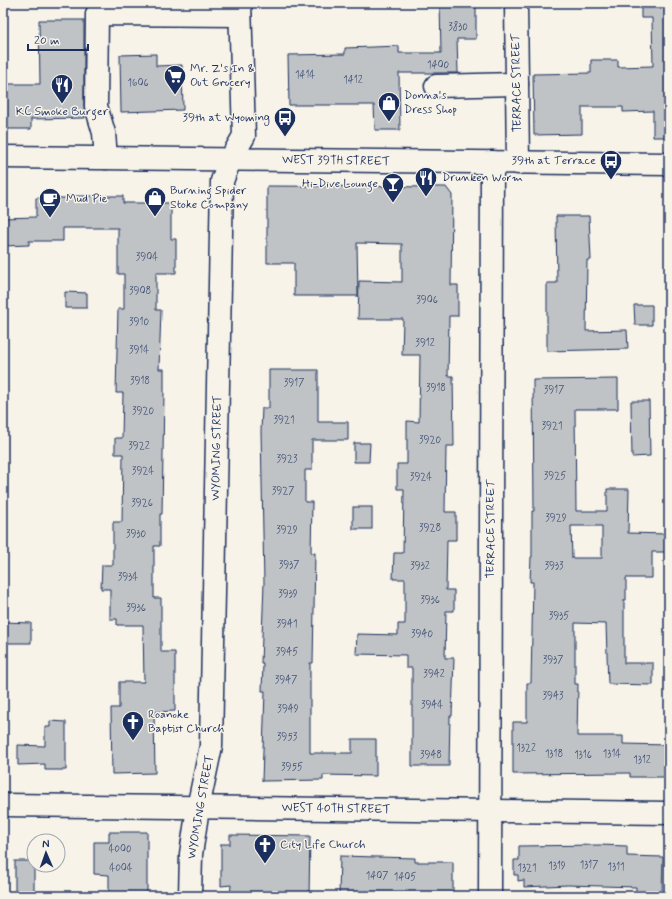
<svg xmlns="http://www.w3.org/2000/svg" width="672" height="899" font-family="Mynerve,sans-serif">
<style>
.building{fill:#c0c3c5;stroke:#1b2f5e;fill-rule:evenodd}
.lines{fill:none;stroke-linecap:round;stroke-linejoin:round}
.minor-casing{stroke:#1b2f5e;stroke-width:25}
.major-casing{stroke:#1b2f5e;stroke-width:25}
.minor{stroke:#f7f3e8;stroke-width:22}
.major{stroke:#f7f3e8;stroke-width:22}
.labels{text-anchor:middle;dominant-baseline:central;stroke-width:3;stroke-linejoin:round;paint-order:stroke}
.number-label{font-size:10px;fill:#445478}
.poi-label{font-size:12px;fill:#1b2f5e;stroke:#f7f3e8;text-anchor:start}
.street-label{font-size:12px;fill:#1b2f5e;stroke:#f7f3e8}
</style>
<rect width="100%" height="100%" fill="#f7f3e8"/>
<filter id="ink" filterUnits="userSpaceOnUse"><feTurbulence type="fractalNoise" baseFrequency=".025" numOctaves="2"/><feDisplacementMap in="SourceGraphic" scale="8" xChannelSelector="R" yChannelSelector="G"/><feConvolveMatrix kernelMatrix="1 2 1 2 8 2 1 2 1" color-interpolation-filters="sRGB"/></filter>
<g filter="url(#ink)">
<!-- building -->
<g class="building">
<polygon points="440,3 476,3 476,39 457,39 458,73 399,73 400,130 375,130 374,105 289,105 288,55 345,54 345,48 373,47 399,46 399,53 441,53"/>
<polygon points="641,3 669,3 669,137 653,137 653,111 623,112 623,107 582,107 582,134 534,135 533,74 591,73 591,60 618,60 618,67 653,66 652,18 641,18"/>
<polygon points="39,20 84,20 84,106 85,118 31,119 31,129 3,129 3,84 40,84"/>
<polygon points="156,54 156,66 182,65 183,110 121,112 120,55"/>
<polygon points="267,186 446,187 452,195 451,285 458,285 458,316 449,316 448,376 453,376 454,446 446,446 445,512 456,512 456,540 447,540 446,590 454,590 454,611 446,611 445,658 454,658 452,716 450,716 449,766 412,766 412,668 406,668 406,655 356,654 357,634 398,635 398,624 405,624 405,579 393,579 394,553 403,553 404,489 397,489 397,464 407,464 407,421 419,422 420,355 402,355 403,319 358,319 359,281 402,282 402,244 357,243 358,296 294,296 294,263 267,263"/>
<polygon points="67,196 123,196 123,203 171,203 171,239 176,239 176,273 156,273 156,310 161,310 159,369 164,369 164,393 162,514 160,514 160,546 154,546 154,598 161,598 161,652 175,652 175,711 154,712 155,773 112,774 111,708 119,708 119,682 144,682 143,625 117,625 117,619 110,619 110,589 101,589 102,565 113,565 113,522 122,522 123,454 115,454 115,438 122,438 123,393 116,393 118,309 124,309 124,274 118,274 118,228 63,228 63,241 29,241 29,245 3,246 3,218 36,217 36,198 67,198"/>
<polygon points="556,216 589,216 591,260 587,260 586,331 627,330 628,349 547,351 547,283 557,283"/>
<polygon points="65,292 87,293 87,308 65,308"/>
<polygon points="634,305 652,305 652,325 635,325"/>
<polygon points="269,370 318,370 318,422 348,422 348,440 312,440 312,470 305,470 305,502 312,502 311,553 315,553 313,663 310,663 310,753 352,753 352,739 376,739 376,776 323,775 323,780 262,781 265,691 262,691 263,663 261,663 264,583 261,431 262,408 269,408"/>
<path d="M618 379V409H575L576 511H607V489H629L628 533 667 534 668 552H652V578H626V600H624V663H653V685L608 684 606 624 575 623V684H578L577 736H623V744L669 745V777H630V773L513 774V722H527V683H531L533 582H530L531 557H532V511H534L533 380ZM571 526H602V558H572Z"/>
<polygon points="631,401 649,401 650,456 632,457"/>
<polygon points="354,443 370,443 369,462 354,462"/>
<rect x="353" y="507" width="19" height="22"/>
<polygon points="3,622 31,623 31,643 3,643"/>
<polygon points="50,721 66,722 66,770 45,770 45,764 18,765 18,745 45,746 45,727 50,727"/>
<polygon points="109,832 147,832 147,896 109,896 109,875 94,874 94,842 109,842"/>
<polygon points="230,835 310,836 309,896 230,896 231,885 221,886 221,844 230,844"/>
<polygon points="600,845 627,846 627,856 663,857 662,896 636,896 636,887 568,885 524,887 524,880 518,881 518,875 514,875 514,860 519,860 519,846"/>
<polygon points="340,856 415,858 415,862 453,862 453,896 339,896"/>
<rect x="15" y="861" width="19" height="33"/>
</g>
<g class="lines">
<!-- minor casing -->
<g class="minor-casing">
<g id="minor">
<polyline points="516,3 518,163"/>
<polyline points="436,86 517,84"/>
<polyline points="106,158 104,133 96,106 97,14 240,15"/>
<polyline points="3,805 669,813"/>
<polyline points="190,896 191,854 198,808 211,746 222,181 230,160 244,136 240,3"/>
<polyline points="490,896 492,162"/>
</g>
</g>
<!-- major casing -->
<g class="major-casing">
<polyline id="major" points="3,157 669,164"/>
</g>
<!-- minor -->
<use href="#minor" class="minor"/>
<!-- major -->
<use href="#major" class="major"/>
</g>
</g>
<!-- icons -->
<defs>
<g id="supermarket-pin" transform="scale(1.15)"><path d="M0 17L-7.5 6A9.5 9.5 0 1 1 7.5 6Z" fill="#1b2f5e" stroke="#f7f3e8"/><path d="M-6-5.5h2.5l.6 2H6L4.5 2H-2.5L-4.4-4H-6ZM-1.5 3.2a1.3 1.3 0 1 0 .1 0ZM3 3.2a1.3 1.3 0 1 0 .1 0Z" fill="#fff"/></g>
<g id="restaurant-pin" transform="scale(1.15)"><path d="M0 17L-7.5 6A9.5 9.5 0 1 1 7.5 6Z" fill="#1b2f5e" stroke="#f7f3e8"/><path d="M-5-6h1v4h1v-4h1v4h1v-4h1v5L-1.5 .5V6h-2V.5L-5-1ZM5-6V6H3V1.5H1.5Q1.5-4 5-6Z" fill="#fff"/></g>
<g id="shop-pin" transform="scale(1.15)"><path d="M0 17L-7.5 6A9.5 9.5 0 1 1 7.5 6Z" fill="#1b2f5e" stroke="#f7f3e8"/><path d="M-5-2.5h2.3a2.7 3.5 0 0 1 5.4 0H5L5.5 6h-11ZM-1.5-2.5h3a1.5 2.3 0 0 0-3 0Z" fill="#fff"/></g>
<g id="bus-pin" transform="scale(1.15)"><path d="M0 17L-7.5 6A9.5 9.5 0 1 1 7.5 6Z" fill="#1b2f5e" stroke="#f7f3e8"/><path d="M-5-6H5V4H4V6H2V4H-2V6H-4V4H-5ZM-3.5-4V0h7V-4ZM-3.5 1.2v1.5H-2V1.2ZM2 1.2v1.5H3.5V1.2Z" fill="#fff"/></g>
<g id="bar-pin" transform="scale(1.15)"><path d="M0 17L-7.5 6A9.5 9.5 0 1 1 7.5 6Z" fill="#1b2f5e" stroke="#f7f3e8"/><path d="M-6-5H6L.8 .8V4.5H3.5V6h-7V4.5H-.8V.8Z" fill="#fff"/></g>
<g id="cafe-pin" transform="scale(1.15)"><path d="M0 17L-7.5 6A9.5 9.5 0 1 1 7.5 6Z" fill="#1b2f5e" stroke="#f7f3e8"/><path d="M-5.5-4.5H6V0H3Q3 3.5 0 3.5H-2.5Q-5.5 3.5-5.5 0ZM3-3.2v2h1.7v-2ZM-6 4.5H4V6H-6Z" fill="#fff"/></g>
<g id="church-pin" transform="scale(1.15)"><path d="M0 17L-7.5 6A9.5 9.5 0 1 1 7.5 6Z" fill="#1b2f5e" stroke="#f7f3e8"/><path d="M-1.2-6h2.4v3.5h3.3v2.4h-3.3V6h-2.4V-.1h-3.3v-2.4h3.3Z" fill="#fff"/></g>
</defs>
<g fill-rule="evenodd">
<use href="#supermarket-pin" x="175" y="76"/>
<use href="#restaurant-pin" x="62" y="85"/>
<use href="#shop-pin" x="389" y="103"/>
<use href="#bus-pin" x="285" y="118"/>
<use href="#bus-pin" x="611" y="161"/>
<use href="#restaurant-pin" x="426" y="178"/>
<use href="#bar-pin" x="393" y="184"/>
<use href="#shop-pin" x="155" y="198"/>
<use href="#cafe-pin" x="50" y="199"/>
<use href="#church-pin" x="133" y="722"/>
<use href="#church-pin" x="265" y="845"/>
</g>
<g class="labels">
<!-- number labels -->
<g class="number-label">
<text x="458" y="27">3830</text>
<text x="438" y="65">1400</text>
<text x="305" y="75">1414</text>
<text x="353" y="80">1412</text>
<text x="138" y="83">1606</text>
<text x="147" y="257">3904</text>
<text x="140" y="291">3908</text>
<text x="427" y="300">3906</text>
<text x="139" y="322">3910</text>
<text x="425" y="343">3912</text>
<text x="139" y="350">3914</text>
<text x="140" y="381">3918</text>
<text x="294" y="383">3917</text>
<text x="436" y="388">3918</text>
<text x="554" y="390">3917</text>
<text x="143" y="411">3920</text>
<text x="284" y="420">3921</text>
<text x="552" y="426">3921</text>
<text x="430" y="440">3920</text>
<text x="139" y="446">3922</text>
<text x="287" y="459">3923</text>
<text x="143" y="471">3924</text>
<text x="555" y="476">3925</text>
<text x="421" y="477">3924</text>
<text x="283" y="491">3927</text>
<text x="142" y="503">3926</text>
<text x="556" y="518">3929</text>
<text x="430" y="528">3928</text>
<text x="287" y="530">3929</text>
<text x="136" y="534">3930</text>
<text x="289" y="565">3937</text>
<text x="420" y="566">3932</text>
<text x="554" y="566">3933</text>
<text x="128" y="577">3934</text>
<text x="288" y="594">3939</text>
<text x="430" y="600">3936</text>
<text x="136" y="608">3936</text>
<text x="559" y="616">3935</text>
<text x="287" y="624">3941</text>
<text x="422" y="634">3940</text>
<text x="287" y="652">3945</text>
<text x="553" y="660">3937</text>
<text x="434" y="674">3942</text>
<text x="286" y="680">3947</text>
<text x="553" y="696">3943</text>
<text x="432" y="705">3944</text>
<text x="288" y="709">3949</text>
<text x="287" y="737">3953</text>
<text x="526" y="748">1322</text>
<text x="554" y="754">1318</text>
<text x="612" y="754">1314</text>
<text x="431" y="755">3948</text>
<text x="583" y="755">1316</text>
<text x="642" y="760">1312</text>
<text x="292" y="767">3955</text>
<text x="120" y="849">4000</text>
<text x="589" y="865">1317</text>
<text x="557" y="866">1319</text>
<text x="616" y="867">1311</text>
<text x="121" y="868">4004</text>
<text x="527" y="868">1321</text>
<text x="377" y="876">1407</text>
<text x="405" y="877">1405</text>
</g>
<!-- poi labels -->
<g class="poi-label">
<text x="190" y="69">Mr. Z's In &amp;<tspan x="190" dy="14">Out Grocery</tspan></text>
<text x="404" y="96">Donna's<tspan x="404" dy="14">Dress Shop</tspan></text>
<text x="62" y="112" text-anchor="middle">KC Smoke Burger</text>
<text x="270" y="118" text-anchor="end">39th at Wyoming</text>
<text x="596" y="161" text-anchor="end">39th at Terrace</text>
<text x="442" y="178">Drunken Worm</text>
<text x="378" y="184" text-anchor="end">Hi-Dive Lounge</text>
<text x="170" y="191">Burning Spider<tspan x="170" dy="14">Stoke Company</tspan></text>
<text x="66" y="199">Mud Pie</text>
<text x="148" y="715">Roanoke<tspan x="148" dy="14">Baptist Church</tspan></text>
<text x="280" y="845">City Life Church</text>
</g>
<!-- street labels -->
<g class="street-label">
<text transform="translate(517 83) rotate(-91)">TERRACE STREET</text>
<text transform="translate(336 161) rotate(1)">WEST 39TH STREET</text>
<text transform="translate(217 448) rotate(-89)">WYOMING STREET</text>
<text transform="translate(491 529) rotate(-90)">TERRACE STREET</text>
<text transform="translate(201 807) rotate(-80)">WYOMING STREET</text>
<text transform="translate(336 809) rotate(1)">WEST 40TH STREET</text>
</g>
</g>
<!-- margin -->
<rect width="672" height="899" fill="none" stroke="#f7f3e8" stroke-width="16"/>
<rect x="8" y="8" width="656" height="883" fill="none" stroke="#1b2f5e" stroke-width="1.5" filter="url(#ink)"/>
<!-- north arrow -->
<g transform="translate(46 853) rotate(358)"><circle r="19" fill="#f7f3e8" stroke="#9fa5b1"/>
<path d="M0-3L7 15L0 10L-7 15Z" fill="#1b2f5e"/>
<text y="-6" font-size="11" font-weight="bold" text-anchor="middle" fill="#1b2f5e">N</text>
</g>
<!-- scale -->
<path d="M28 44v6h60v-6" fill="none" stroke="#1b2f5e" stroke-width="2"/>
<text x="34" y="44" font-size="12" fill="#1b2f5e" stroke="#f7f3e8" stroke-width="3" paint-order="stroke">20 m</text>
</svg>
